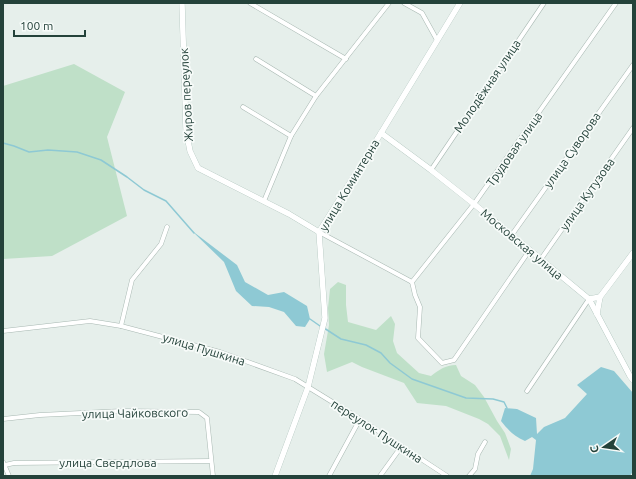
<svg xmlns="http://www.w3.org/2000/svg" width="636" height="479" font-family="Ubuntu,sans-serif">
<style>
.green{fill:#bfe0c8}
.water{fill:#8ec9d4}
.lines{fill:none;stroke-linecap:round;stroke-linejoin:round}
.stream{stroke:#8ec9d4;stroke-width:1.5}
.street-casing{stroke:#a8b8b2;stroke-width:5}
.secondary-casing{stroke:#a4bbb3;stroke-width:6}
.street{stroke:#fff;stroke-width:4}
.secondary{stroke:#fff;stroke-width:5.5}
.labels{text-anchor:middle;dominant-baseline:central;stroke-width:3.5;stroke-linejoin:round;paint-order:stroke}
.street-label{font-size:12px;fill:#24423a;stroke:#f7fbf9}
</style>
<rect width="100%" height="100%" fill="#e6efeb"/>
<!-- green -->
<g class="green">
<polygon points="74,64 125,92 107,137 127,216 52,256 3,259 3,86"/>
<path d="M338 282 346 285V305L348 322 376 330 391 316 395 324 393 341 397 353 419 373 431 376C439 370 445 365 456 365L461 376 475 385 484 397 497 421 505 433 511 449 509 460 500 436 488 424 479 419 446 406 417 403 404 383 362 367 352 362 327 372 324 354 329 325 328 308 330 289Z"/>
</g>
<!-- water -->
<g class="water">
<polygon points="191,230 237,265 245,282 268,295 284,292 307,306 310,319 305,327 296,326 284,312 269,307 252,306 236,291 224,262"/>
<path d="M601 367 614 371 633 393V471L630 476H530L533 469 536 440 532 437 525 441C514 436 508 430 501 421L505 408 517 409 536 418 537 434 544 427 565 418 587 394 577 385Z"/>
</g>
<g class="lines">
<!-- stream -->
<g class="stream">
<polyline points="3,143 14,146 29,152 48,150 77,152 101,160 127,177 144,190 166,201 194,233"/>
<polyline points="310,319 320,326"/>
<polyline points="324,328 341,339 366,345 381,353 390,363 412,379 466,398 493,399 504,402 507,408"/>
</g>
<!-- street casing -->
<g class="street-casing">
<g id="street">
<polyline points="250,3 346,59"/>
<polyline points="404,3 422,13 437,40"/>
<polyline points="256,59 316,96"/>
<polyline points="243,107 291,136"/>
<polyline points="431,170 544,3"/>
<polyline points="264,201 291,136 316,96 389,3"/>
<polyline points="319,232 412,282"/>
<polyline points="511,236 633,65"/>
<polyline points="541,259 633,128"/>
<polyline points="412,282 474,204 616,3"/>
<polyline points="412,282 415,295 420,307 418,338 442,363 454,360 529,251"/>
<polyline points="121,326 132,280 161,244 167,227"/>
<polyline points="3,331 90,321 121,326 220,352 295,379 360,419 447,476"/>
<polyline points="527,391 589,299"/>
<polyline points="3,419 40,415 122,411 199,412 207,418 213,476"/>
<polyline points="3,462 9,476"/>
<polyline points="5,465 14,463 211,461"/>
<polyline points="329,476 360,419"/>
<polyline points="380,476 401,447"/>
<polyline points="469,476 475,469 478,454 485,442"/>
</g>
</g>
<!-- secondary casing -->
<g class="secondary-casing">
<g id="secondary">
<polyline points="182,3 186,130 190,151 198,168 289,214 319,232"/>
<polyline points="381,133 431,170 474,204 589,299 630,376 633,380"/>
<polyline points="589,299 600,297 633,253"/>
<polyline points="597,314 600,297"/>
<polyline points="275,476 308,387 325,318 319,232 381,133 460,3"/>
</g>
</g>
<!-- street -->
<use href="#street" class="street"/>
<!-- secondary -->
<use href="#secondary" class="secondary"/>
</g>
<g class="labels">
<!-- street labels -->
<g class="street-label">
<text transform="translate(487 86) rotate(-56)">Молодёжная улица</text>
<text transform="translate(186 95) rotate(-93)">Жиров переулок</text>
<text transform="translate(514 149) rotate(-55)">Трудовая улица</text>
<text transform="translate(572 150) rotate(-55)">улица Суворова</text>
<text transform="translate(349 185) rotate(-59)">улица Коминтерна</text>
<text transform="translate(587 194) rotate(-55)">улица Кутузова</text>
<text transform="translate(522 244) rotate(40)">Московская улица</text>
<text transform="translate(204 349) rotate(17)">улица Пушкина</text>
<text transform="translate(135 413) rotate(-1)">улица Чайковского</text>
<text transform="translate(377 431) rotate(33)">переулок Пушкина</text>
<text x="108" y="462">улица Свердлова</text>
</g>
</g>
<!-- border -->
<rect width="636" height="479" fill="none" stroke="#24423a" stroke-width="8"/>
<!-- north arrow -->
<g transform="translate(604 447) rotate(257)" stroke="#f7fbf9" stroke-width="3" paint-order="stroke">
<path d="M0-3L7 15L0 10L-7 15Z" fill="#24423a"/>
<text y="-6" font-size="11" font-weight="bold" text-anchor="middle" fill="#24423a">С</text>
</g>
<!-- scale -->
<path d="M14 30v6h71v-6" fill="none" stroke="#24423a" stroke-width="2"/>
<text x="20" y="30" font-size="12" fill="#24423a" stroke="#f7fbf9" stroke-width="3" paint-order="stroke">100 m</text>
</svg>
